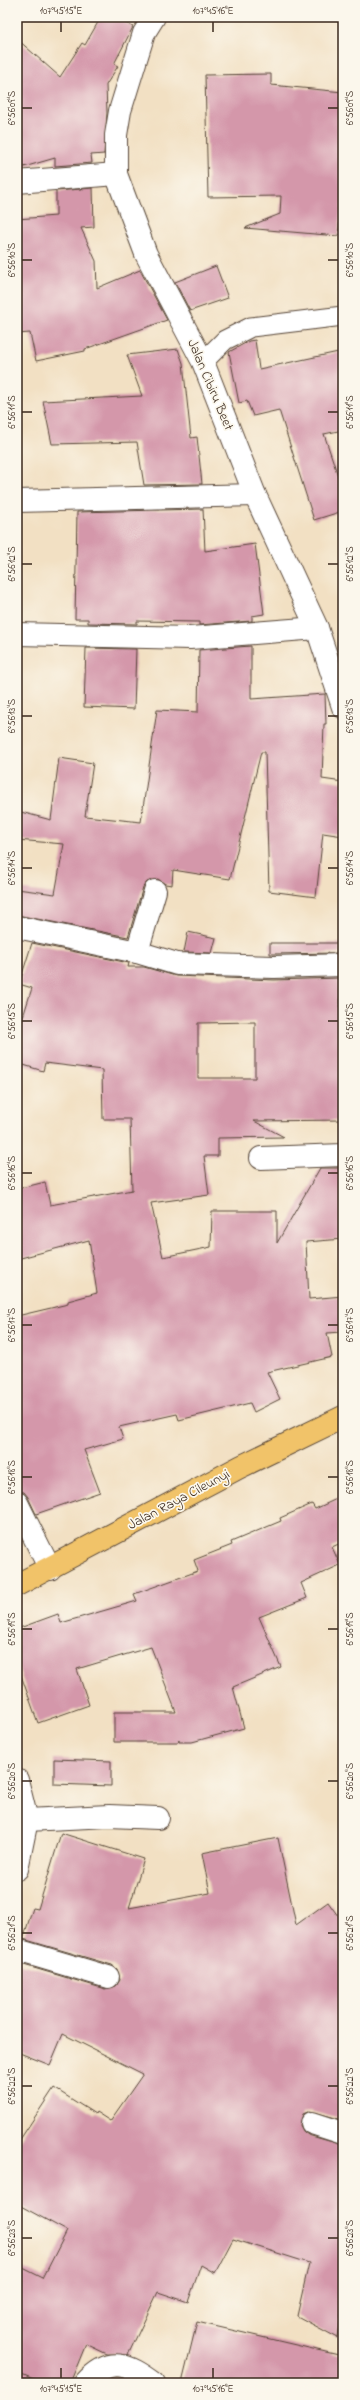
<svg xmlns="http://www.w3.org/2000/svg" width="360" height="2400" font-family="'Indie Flower',sans-serif">
<style>
.building{fill:#d497aa;fill-rule:evenodd}
.lines{fill:none;stroke-linecap:round;stroke-linejoin:round}
.service-casing{stroke:#564537;stroke-width:21}
.minor-casing{stroke:#564537;stroke-width:24}
.trunk-casing{stroke:#564537;stroke-width:24}
.service{stroke:#fff;stroke-width:19}
.minor{stroke:#fff;stroke-width:22}
.trunk{stroke:#f1c369;stroke-width:22}
.ticks{fill:none;stroke:#3b2a1e;stroke-width:1.5}
.labels{text-anchor:middle;dominant-baseline:central;stroke-width:3.5;stroke-linejoin:round;paint-order:stroke}
.street-label{font-size:14px;fill:#3b2a1e;stroke:#fbf7ec}
.neatline{fill:none;stroke:#3b2a1e;stroke-width:1.5}
.ticks-label{font-size:10px;text-anchor:middle;fill:#3b2a1e}
</style>
<rect width="100%" height="100%" fill="#fbf7ec"/>
<filter id="ink" filterUnits="userSpaceOnUse"><feTurbulence type="fractalNoise" baseFrequency=".025" numOctaves="2"/><feDisplacementMap in="SourceGraphic" scale="8" xChannelSelector="R" yChannelSelector="G"/><feConvolveMatrix kernelMatrix="1 2 1 2 8 2 1 2 1" color-interpolation-filters="sRGB"/></filter>
<filter id="wash" filterUnits="userSpaceOnUse"><feTurbulence type="fractalNoise" baseFrequency=".012" numOctaves="4" result="noise"/><feDisplacementMap in="SourceGraphic" scale="16" xChannelSelector="R" yChannelSelector="G"/><feGaussianBlur stdDeviation="0.9" result="paint"/><feColorMatrix in="noise" values="0 0 0 0 0 0 0 0 0 0 0 0 0 0 0 0 0 1.4 0 .05"/><feComposite in="paint" operator="in"/></filter>
<g filter="url(#wash)">
<rect width="100%" height="100%" fill="#f2e0c3"/>
<g id="blocks">
<!-- building -->
<g class="building">
<polygon points="101,17 115,17 133,27 114,64 118,66 106,85 107,113 104,154 91,155 92,163 55,166 55,158 17,169 17,39 60,77 82,43 85,45"/>
<polygon points="271,74 271,85 343,92 343,193 338,236 245,228 280,214 281,196 208,197 205,75"/>
<polygon points="93,188 94,227 81,228 96,261 97,288 140,270 167,320 85,349 85,351 36,361 30,333 17,334 17,219 56,216 56,191"/>
<polygon points="216,266 228,298 190,311 175,282"/>
<polygon points="255,340 259,369 343,351 343,430 324,434 343,491 343,511 314,520 279,410 253,416 247,401 239,403 229,352 249,341"/>
<polygon points="178,349 183,363 191,438 197,437 202,484 144,485 137,442 52,444 43,401 142,396 127,355"/>
<polygon points="203,509 205,551 255,544 264,614 252,616 252,621 199,625 199,622 137,621 137,624 88,623 88,619 75,619 77,512"/>
<polygon points="251,646 251,699 325,694 326,724 324,724 322,779 343,782 343,836 323,833 316,897 269,891 265,752 261,752 230,879 173,870 172,885 165,884 158,879 147,882 143,887 128,937 17,915 17,889 55,894 64,844 17,840 17,811 51,820 59,758 93,763 85,816 141,822 157,710 198,712 199,650"/>
<polygon points="86,648 136,649 134,709 84,707"/>
<polygon points="188,932 216,938 212,953 184,952"/>
<path d="M32 943 129 963 128 967H144L176 976 274 980 340 978 341 1057H343V1120L254 1121 284 1137 218 1138V1156H204L209 1195 151 1203 163 1257 211 1247 212 1211H277V1243L320 1168H339L343 1170V1239L306 1242 309 1299 343 1296V1332L327 1333 332 1357 267 1372 280 1399 254 1412 250 1403 179 1420 177 1414 119 1427 123 1439 84 1450 100 1492 36 1514 28 1497 24 1492 17 1491V1316L68 1304V1301L97 1293 89 1240 17 1259V1189L45 1182 50 1205 132 1190 130 1119H103L102 1070 45 1063 43 1071 17 1063V1036L32 988 19 984ZM255 1022V1078H198V1023Z"/>
<polygon points="270,943 340,943 340,953 270,954"/>
<polygon points="343,1496 343,1542 332,1547 340,1565 301,1583 307,1598 259,1617 281,1667 233,1687 244,1728 192,1742 179,1742 179,1740 178,1742 114,1742 114,1712 176,1712 151,1647 77,1669 89,1705 38,1723 17,1664 17,1629 58,1614 61,1623 137,1601 134,1594 198,1571 194,1560 232,1545 231,1542 281,1521 280,1518 312,1504 315,1509"/>
<polygon points="54,1759 111,1761 111,1786 54,1784"/>
<polygon points="61,1833 144,1859 129,1908 210,1893 202,1853 278,1838 296,1925 328,1902 343,1923 343,2120 310,2111 303,2114 300,2125 303,2131 308,2135 343,2145 343,2302 338,2338 297,2316 309,2263 233,2239 215,2273 201,2265 188,2302 158,2292 128,2355 107,2354 86,2344 70,2383 43,2383 17,2372 17,2265 43,2278 67,2231 17,2204 17,2144 54,2088 95,2114 96,2112 110,2121 143,2074 63,2034 50,2065 17,2052 17,1963 105,1989 116,1986 120,1980 117,1969 112,1965 23,1939 33,1908 38,1909"/>
<polygon points="197,2322 343,2356 343,2383 182,2383"/>
</g>
</g>
</g>
<g filter="url(#ink)">
<use href="#blocks" fill-opacity="0" stroke="#564537" stroke-width="1"/>
<g class="lines">
<!-- service casing -->
<g class="service-casing">
<polyline id="service" points="203,362 225,340 251,327 343,316"/>
</g>
<!-- minor casing -->
<g class="minor-casing">
<g id="minor">
<polyline points="154,17 144,33 120,111 116,135 116,174 146,254 203,362 255,495 317,628 343,707"/>
<polyline points="17,182 116,174"/>
<polyline points="17,501 255,495"/>
<polyline points="17,634 190,638 317,628"/>
<polyline points="17,927 137,952 155,891"/>
<polyline points="137,952 177,964 274,967 343,965"/>
<polyline points="261,1158 343,1155"/>
<polyline points="17,1503 50,1569"/>
<polyline points="17,1780 27,1820 17,1869"/>
<polyline points="27,1820 109,1816 158,1818"/>
<polyline points="17,1950 108,1977"/>
<polyline points="312,2123 343,2133"/>
<path d="M85 2383C110 2355 128 2364 154 2383"/>
</g>
</g>
<!-- trunk casing -->
<g class="trunk-casing">
<polyline id="trunk" points="17,1585 240,1467 343,1417"/>
</g>
<!-- service -->
<use href="#service" class="service"/>
<!-- minor -->
<use href="#minor" class="minor"/>
<!-- trunk -->
<use href="#trunk" class="trunk"/>
</g>
</g>
<!-- ticks -->
<path class="ticks" d="M61 22V32M213 22V32M22 108H32M328 108H338M22 260H32M328 260H338M22 412H32M328 412H338M22 564H32M328 564H338M22 716H32M328 716H338M22 868H32M328 868H338M22 1021H32M328 1021H338M22 1173H32M328 1173H338M22 1325H32M328 1325H338M22 1477H32M328 1477H338M22 1629H32M328 1629H338M22 1781H32M328 1781H338M22 1933H32M328 1933H338M22 2086H32M328 2086H338M22 2238H32M328 2238H338M61 2368V2378M213 2368V2378"/>
<g class="labels">
<!-- street labels -->
<g class="street-label">
<text transform="translate(210 385) rotate(67)">Jalan Cibiru Beet</text>
<text transform="translate(179 1500) rotate(-28)">Jalan Raya Cileunyi</text>
</g>
</g>
<!-- margin -->
<rect width="360" height="2400" fill="none" stroke="#fbf7ec" stroke-width="44"/>
<rect x="22" y="22" width="316" height="2356" class="neatline"/>
<g class="ticks-label">
<text x="61" y="14">107°45'15"E</text>
<text x="213" y="14">107°45'16"E</text>
<text transform="translate(11 108) rotate(-90)" y="4">6°56'09"S</text>
<text transform="translate(349 108) rotate(-90)" y="4">6°56'09"S</text>
<text transform="translate(11 260) rotate(-90)" y="4">6°56'10"S</text>
<text transform="translate(349 260) rotate(-90)" y="4">6°56'10"S</text>
<text transform="translate(11 412) rotate(-90)" y="4">6°56'11"S</text>
<text transform="translate(349 412) rotate(-90)" y="4">6°56'11"S</text>
<text transform="translate(11 564) rotate(-90)" y="4">6°56'12"S</text>
<text transform="translate(349 564) rotate(-90)" y="4">6°56'12"S</text>
<text transform="translate(11 716) rotate(-90)" y="4">6°56'13"S</text>
<text transform="translate(349 716) rotate(-90)" y="4">6°56'13"S</text>
<text transform="translate(11 868) rotate(-90)" y="4">6°56'14"S</text>
<text transform="translate(349 868) rotate(-90)" y="4">6°56'14"S</text>
<text transform="translate(11 1021) rotate(-90)" y="4">6°56'15"S</text>
<text transform="translate(349 1021) rotate(-90)" y="4">6°56'15"S</text>
<text transform="translate(11 1173) rotate(-90)" y="4">6°56'16"S</text>
<text transform="translate(349 1173) rotate(-90)" y="4">6°56'16"S</text>
<text transform="translate(11 1325) rotate(-90)" y="4">6°56'17"S</text>
<text transform="translate(349 1325) rotate(-90)" y="4">6°56'17"S</text>
<text transform="translate(11 1477) rotate(-90)" y="4">6°56'18"S</text>
<text transform="translate(349 1477) rotate(-90)" y="4">6°56'18"S</text>
<text transform="translate(11 1629) rotate(-90)" y="4">6°56'19"S</text>
<text transform="translate(349 1629) rotate(-90)" y="4">6°56'19"S</text>
<text transform="translate(11 1781) rotate(-90)" y="4">6°56'20"S</text>
<text transform="translate(349 1781) rotate(-90)" y="4">6°56'20"S</text>
<text transform="translate(11 1933) rotate(-90)" y="4">6°56'21"S</text>
<text transform="translate(349 1933) rotate(-90)" y="4">6°56'21"S</text>
<text transform="translate(11 2086) rotate(-90)" y="4">6°56'22"S</text>
<text transform="translate(349 2086) rotate(-90)" y="4">6°56'22"S</text>
<text transform="translate(11 2238) rotate(-90)" y="4">6°56'23"S</text>
<text transform="translate(349 2238) rotate(-90)" y="4">6°56'23"S</text>
<text x="61" y="2392">107°45'15"E</text>
<text x="213" y="2392">107°45'16"E</text>
</g>
</svg>
